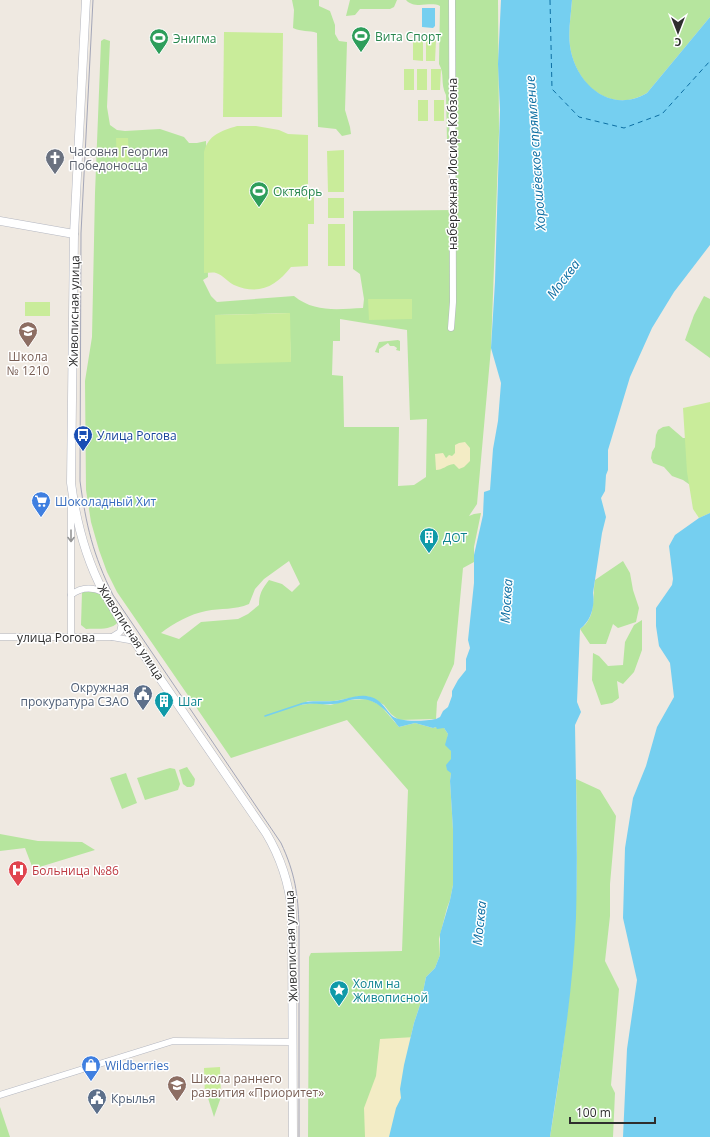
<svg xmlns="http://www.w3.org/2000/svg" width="710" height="1137" font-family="'Open Sans',sans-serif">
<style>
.green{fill:#b6e59e;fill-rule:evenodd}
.sand{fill:#f3ecc5}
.pitch{fill:#c9ec9a}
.water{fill:#75cff0}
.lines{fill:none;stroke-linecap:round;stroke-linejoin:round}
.stream{stroke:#75cff0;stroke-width:1.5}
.ferry{stroke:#0d6fa3;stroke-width:1;stroke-dasharray:5 4;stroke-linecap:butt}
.minor-casing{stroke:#b4b7c1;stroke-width:7}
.tertiary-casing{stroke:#b4b7c1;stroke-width:9}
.minor{stroke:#fff;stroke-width:6}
.tertiary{stroke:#fff;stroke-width:8}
.tram{stroke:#a3a6b8;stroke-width:1}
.oneway{stroke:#969696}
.labels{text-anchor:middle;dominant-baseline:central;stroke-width:3;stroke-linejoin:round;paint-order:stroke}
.leisure-label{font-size:12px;fill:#27864d;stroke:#fff;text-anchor:start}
.worship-label{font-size:12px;fill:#5b616d;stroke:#fff;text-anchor:start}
.street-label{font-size:12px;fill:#2e2e2e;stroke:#fff}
.education-label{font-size:12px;fill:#785e54;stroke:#fff}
.transit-label{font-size:12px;fill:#164399;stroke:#fff;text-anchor:start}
.shop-label{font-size:12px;fill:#366cbe;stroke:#fff;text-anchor:start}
.culture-label{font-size:12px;fill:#0d838f;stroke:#fff;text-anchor:start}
.service-label{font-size:12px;fill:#4e5e75;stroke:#fff;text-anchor:end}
.health-label{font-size:12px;fill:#be3a42;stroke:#fff;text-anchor:start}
.water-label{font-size:13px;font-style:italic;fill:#0d6fa3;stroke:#fff}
</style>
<rect width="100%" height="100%" fill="#efe9e1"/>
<!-- green -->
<g class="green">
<path d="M292 0H319V6L330 11 335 25V34L339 41 347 42 345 110 350 127 351 134 342 136 336 129 318 127 317 33C309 30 301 32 293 28L294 10Z"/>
<polygon points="350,0 397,0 394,7 390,9 360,9 355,15 346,16"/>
<path d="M406 0H498L499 132 491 348 477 504 469 516 474 514 481 513 474 547V562L463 568 454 664 437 702 436 719 399 720 391 714 384 705 370 697 361 696 334 701H308L300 705 315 703 330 705 350 700 368 699 380 705 399 727 415 723 433 728 436 727 444 728 448 734 447 741 451 751V773L450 781 453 830V885L450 900 447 908 439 939 440 955 435 968 426 977 421 1002 414 1023 404 1065 389 1137H308L309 957 311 953 402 951 408 790 347 720 231 758 117 592 107 572 99 550 91 522 86 490 85 381 92 337 95 193 101 41 104 39 110 41 107 107 110 125 117 130 125 131 160 129 184 137 189 143H197L206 141 208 277 203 280 211 296 217 302 294 296C315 313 338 309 363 308L364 299 360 274 353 269V211L456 210 455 156 451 142 447 141 446 95C440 83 445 74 439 64L440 6C430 1 415 10 406 0ZM289 313 291 362 215 315ZM340 319 407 330 410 420 427 419 426 477 414 485 398 486 399 427H344L343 376 332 375 333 341H340ZM289 561 300 584 292 592 282 584 269 580C262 589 259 594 259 605L248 614 238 619 201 622 179 639 161 633C174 623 190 614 206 611 221 608 235 610 249 604L255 589 264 579Z"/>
<path d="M572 0H710V17L647 93C610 115 575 84 570 46 568 31 571 15 572 0Z"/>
<polygon points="704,296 710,299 710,358 685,340 694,315"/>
<polygon points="398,340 400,341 400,351 396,350 397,348 394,346 390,346 388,343 379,349 379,353 375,352 379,342"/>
<polygon points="669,426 683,438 695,438 693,487 683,480 672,476 664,467 653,463 651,458 652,452 655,447 656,435 658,430 663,427"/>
<path d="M623 561 630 573 633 590 639 608 636 622 618 628 613 624 606 644H590L580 629C597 618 592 597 595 580Z"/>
<path d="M83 591 99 592 118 622C111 631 96 628 86 629L81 625 82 592Z"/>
<polygon points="642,620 642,650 634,672 623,684 617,681 619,698 612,703 601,705 592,680 593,653 599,656 608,666 623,665 625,642 634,625"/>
<polygon points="187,767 195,779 194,785 191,787 187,787 183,784 179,770"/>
<polygon points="170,768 175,769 180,784 178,790 145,800 137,778"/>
<polygon points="126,773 137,803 122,809 110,778"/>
<path d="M576 779 600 790 616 816 610 884V916L605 961 619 989 611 1085 615 1093 613 1137H550C562 1064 571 992 575 919 578 872 577 825 576 779Z"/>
<polygon points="0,834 38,841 82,842 95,850 33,869 25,848 0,851"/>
<polygon points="221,1097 214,1117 208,1098"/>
<polygon points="0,1107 10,1137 0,1137"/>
</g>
<!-- sand -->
<g class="sand">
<path d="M465 442 470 448V461L464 467 459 469 454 464C446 465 443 470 436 470L435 454 443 453 446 458 449 455 452 456 455 453V445L459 443Z"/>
<polygon points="415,1037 395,1137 365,1137 364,1108 376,1076 380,1039"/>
</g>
<!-- pitch -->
<g class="pitch">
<polygon points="224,32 283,33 282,117 223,117"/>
<polygon points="413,39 423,39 423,61 413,60"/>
<polygon points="426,39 436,40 435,61 426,61"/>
<rect x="404" y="69" width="10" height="21"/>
<rect x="417" y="69" width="10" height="21"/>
<polygon points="431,69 441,69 440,90 431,90"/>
<rect x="418" y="100" width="10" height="21"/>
<rect x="434" y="100" width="10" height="21"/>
<path d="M237 126H256L279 130 288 134 308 135V191L314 192V224H308V266L291 267C276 286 259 296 234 285 228 282 223 275 216 273 213 272 208 273 204 273V152C208 135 221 131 237 126Z"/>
<polygon points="116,138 128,138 129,163 117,163"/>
<polygon points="344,150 344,192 328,192 327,151"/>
<rect x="328" y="198" width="16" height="20"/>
<rect x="328" y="224" width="17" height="42"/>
<polygon points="368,299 412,299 412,319 369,320"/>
<rect x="25" y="302" width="25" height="14"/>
<polygon points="290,313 291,362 216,364 215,315"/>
<polygon points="710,402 710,513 699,518 693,509 687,472 683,408"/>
<polygon points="220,1067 221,1097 205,1098 204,1068"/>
</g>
<!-- water -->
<g class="water">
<path d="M501 0H572C571 15 568 31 570 46 575 83 610 115 647 93L710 17V245L674 292 652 328 630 377 608 450V470L606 475 605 491 601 498 606 517 602 533 593 593C595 606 591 621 580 629L577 702 581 712 575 725C576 789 578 853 576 917 573 991 561 1064 550 1137H389L396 1108 401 1098 400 1089 404 1065 414 1023 421 1002 426 977 435 968 440 955V934L450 900 453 885V830L450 781 451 773 447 770 446 765 451 759V751L445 745 448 734 444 728 437 729 436 727 433 728 415 723 399 727C385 709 375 695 350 700 344 702 338 704 332 704 319 705 314 702 300 705L301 703C312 700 323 702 334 701 347 700 357 693 371 697 381 700 384 707 391 715 398 723 425 721 436 719L440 717 443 711 448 707 452 696V691L458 680 466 670V659L470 648 468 640 474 583V555L483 515 484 492 490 490 493 449 498 421 501 383 491 348 495 282 500 110 498 64Z"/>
<polygon points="422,8 435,8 435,26 433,28 422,27"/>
<polygon points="710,513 710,1137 623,1137 627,1049 637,980 623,918 625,848 633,798 646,766 657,727 674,697 670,663 659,646 656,626 656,608 672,585 673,579 669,546 675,535 699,518"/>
</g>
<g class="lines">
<!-- stream -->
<polyline class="stream" points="265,716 301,704"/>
<!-- ferry -->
<polyline class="ferry" points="550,0 552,89 579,117 624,128 662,114 710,61"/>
<!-- minor casing -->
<g class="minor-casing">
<g id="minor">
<polyline points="451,328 453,302 452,0"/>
<path d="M71 595C81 587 92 587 103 592"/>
<polyline points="0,637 112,637 135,641"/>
<polyline points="112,637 120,632 122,623"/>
<polyline points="71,638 71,501"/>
<polyline points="0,1095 173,1041 293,1042"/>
</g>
</g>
<!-- tertiary casing -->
<g class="tertiary-casing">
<g id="tertiary">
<path d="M86 0 74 234 71 483C76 521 85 557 103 591 109 602 116 612 122 623L266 833C281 858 289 882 292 912L293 1137"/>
<polyline points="0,221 74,234"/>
</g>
</g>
<!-- minor -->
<use href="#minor" class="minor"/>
<!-- tertiary -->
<use href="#tertiary" class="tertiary"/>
<!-- tram -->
<path class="tram" d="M93 0 81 233 80 481C86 525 93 555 113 595L281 843C295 873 298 894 299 926V1137"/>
</g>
<!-- one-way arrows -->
<defs><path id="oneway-shaft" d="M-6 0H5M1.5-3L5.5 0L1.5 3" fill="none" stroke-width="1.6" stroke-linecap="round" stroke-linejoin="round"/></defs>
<use class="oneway" href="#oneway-shaft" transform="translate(71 536) rotate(90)"/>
<!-- icons -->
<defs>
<g id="stadium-pin" transform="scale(1)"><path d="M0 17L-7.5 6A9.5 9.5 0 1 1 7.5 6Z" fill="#2e9e5b" stroke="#fff"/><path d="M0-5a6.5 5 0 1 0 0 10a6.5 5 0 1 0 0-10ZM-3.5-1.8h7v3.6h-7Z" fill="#fff"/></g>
<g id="church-pin" transform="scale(1)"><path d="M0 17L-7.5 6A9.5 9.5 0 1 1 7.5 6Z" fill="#6b7280" stroke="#fff"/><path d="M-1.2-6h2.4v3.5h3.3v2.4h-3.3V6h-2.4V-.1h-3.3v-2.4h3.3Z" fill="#fff"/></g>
<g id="school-pin" transform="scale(1)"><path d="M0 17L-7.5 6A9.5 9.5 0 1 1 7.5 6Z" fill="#8d6e63" stroke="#fff"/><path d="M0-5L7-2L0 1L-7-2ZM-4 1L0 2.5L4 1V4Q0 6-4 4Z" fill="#fff"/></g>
<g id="bus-pin" transform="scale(1)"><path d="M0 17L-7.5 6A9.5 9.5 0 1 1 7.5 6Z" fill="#1a4fb4" stroke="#fff"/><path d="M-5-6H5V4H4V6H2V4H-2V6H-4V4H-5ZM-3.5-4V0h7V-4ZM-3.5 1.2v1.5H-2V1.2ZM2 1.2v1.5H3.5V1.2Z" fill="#fff"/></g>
<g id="supermarket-pin" transform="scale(1)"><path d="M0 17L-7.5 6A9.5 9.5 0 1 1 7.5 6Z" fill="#3f7fe0" stroke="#fff"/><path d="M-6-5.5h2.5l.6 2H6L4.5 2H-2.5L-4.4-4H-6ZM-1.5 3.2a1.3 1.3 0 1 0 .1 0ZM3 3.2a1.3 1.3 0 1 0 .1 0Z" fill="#fff"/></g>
<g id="building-pin" transform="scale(1)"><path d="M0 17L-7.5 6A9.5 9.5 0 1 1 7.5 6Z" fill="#0f9aa8" stroke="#fff"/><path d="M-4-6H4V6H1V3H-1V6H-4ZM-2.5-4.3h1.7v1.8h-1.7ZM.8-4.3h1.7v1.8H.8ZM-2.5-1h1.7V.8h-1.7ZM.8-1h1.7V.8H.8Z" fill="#fff"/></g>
<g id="civic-pin" transform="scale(1)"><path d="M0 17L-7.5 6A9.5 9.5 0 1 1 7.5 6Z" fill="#5c6f8a" stroke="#fff"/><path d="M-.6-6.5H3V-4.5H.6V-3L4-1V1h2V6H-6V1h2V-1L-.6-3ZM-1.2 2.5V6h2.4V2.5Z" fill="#fff"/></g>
<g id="hospital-pin" transform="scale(1)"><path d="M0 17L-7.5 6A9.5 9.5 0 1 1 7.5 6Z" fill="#e0444e" stroke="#fff"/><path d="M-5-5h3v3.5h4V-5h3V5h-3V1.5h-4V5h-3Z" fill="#fff"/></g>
<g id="sight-pin" transform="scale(1)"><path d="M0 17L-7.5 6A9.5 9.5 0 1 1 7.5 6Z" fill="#0f9aa8" stroke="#fff"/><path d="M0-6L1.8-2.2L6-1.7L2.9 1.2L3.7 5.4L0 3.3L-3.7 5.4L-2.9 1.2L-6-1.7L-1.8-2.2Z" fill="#fff"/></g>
<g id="shop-pin" transform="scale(1)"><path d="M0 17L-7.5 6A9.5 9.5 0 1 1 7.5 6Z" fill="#3f7fe0" stroke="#fff"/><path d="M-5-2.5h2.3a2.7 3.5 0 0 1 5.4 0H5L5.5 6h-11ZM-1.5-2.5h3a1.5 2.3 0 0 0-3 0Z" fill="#fff"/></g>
</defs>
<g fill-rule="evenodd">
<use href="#stadium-pin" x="361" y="36"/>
<use href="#stadium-pin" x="159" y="38"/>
<use href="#church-pin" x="55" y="158"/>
<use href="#stadium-pin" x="259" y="191"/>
<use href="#school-pin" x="28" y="331"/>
<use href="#bus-pin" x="83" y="435"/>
<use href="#supermarket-pin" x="41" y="501"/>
<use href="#building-pin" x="429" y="537"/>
<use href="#civic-pin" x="143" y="694"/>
<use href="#building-pin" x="164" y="701"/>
<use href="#hospital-pin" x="18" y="870"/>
<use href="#sight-pin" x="339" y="990"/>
<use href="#shop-pin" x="91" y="1065"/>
<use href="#school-pin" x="177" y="1085"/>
<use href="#civic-pin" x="97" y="1098"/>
</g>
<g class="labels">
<!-- leisure labels -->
<g class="leisure-label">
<text x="375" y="36">Вита Спорт</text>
<text x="173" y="38">Энигма</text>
<text x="273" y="191">Октябрь</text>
</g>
<!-- worship labels -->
<g class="worship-label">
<text x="69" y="151">Часовня Георгия<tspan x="69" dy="14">Победоносца</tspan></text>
</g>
<!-- street labels -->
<g class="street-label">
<text transform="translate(452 164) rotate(-90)">набережная Иосифа Кобзона</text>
<text transform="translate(74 311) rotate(-89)">Живописная улица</text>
<text transform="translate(131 632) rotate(57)">Живописная улица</text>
<text x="56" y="637">улица Рогова</text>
<text transform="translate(291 946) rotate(-92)">Живописная улица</text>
</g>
<!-- education labels -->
<g class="education-label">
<text x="28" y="356">Школа<tspan x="28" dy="14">№ 1210</tspan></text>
<text x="191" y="1078" text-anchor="start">Школа раннего<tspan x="191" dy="14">развития «Приоритет»</tspan></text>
</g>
<!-- transit labels -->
<g class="transit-label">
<text x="97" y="435">Улица Рогова</text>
</g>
<!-- shop labels -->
<g class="shop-label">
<text x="55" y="501">Шоколадный Хит</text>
<text x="105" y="1065">Wildberries</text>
</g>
<!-- culture labels -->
<g class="culture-label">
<text x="443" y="537">ДОТ</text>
<text x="178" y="701">Шаг</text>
<text x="353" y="983">Холм на<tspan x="353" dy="14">Живописной</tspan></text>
</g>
<!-- service labels -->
<g class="service-label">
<text x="129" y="687">Окружная<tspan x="129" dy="14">прокуратура СЗАО</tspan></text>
<text x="111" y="1098" text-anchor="start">Крылья</text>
</g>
<!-- health labels -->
<g class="health-label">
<text x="32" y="870">Больница №86</text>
</g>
<!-- water labels -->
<g class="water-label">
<text transform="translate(535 153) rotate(-94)">Хорошёвское спрямление</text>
<text transform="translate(563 279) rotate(-53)">Москва</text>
<text transform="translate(506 601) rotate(-86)">Москва</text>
<text transform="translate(479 923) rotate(-84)">Москва</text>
</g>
</g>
<!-- north arrow -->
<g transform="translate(678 32) rotate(180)" stroke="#ffffff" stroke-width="3" paint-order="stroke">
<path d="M0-3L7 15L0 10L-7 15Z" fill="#2e2e2e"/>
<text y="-6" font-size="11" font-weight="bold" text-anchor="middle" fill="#2e2e2e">С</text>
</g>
<!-- scale -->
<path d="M570 1117v6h85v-6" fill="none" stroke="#2e2e2e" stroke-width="2"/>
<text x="576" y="1117" font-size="12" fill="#2e2e2e" stroke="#ffffff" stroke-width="3" paint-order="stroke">100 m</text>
</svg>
